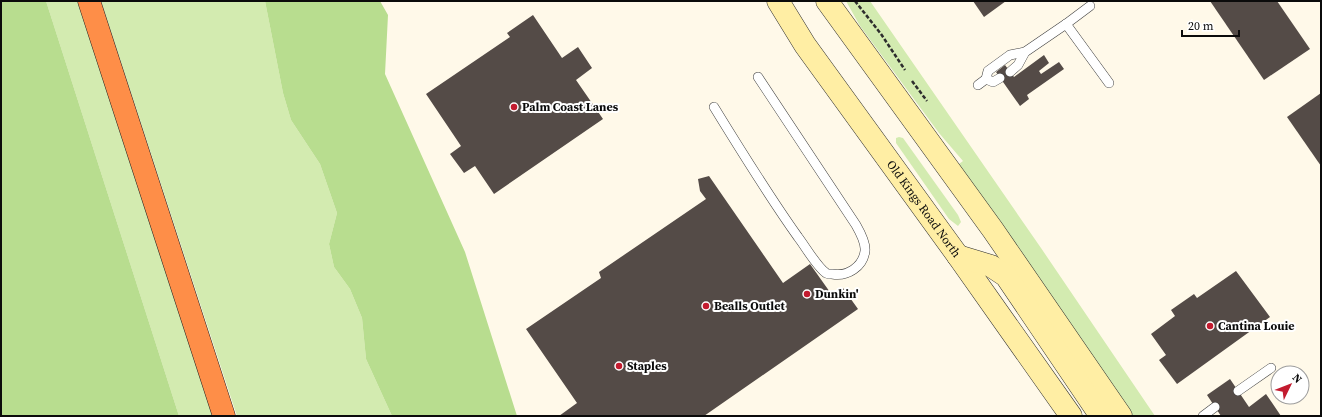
<svg xmlns="http://www.w3.org/2000/svg" width="1322" height="417" font-family="'Source Serif 4',serif">
<style>
.green{fill:#d3ebb0}
.forest{fill:#b8dd8f}
.building{fill:#544b47}
.lines{fill:none;stroke-linecap:round;stroke-linejoin:round}
.lane-casing{stroke:#3e3e3e;stroke-width:10}
.secondary-casing{stroke:#2d2d2d;stroke-width:23}
.highway-casing{stroke:#1c1c1c;stroke-width:23}
.path{stroke:#2d2d2d;stroke-width:2.5;stroke-dasharray:4 2;stroke-linecap:butt}
.lane{stroke:#fff;stroke-width:9}
.secondary{stroke:#ffeea4;stroke-width:22}
.highway{stroke:#fe8e48;stroke-width:22}
.poi-dot{fill:#c31b2f;stroke:#fff;stroke-width:1.5}
.labels{text-anchor:middle;dominant-baseline:central;stroke-width:4;stroke-linejoin:round;paint-order:stroke}
.poi-label{font-size:12px;font-weight:bold;fill:#0b0b0b;stroke:#fff;text-anchor:start}
.street-label{font-size:12px;fill:#0b0b0b;stroke:#fff}
</style>
<rect width="100%" height="100%" fill="#fff9e9"/>
<!-- green -->
<g class="green">
<polygon points="46,1 82,1 218,416 179,416"/>
<polygon points="101,1 265,1 283,93 291,120 320,164 337,213 329,244 334,267 350,289 362,318 366,359 392,416 237,416"/>
<polygon points="846,1 870,1 1041,248 1155,416 1132,416 959,164 963,161 939,133 860,26"/>
<polygon points="899,137 903,138 958,215 961,222 958,226 949,219 896,143 896,138"/>
</g>
<!-- forest -->
<g class="forest">
<polygon points="1,1 46,1 179,416 1,416"/>
<polygon points="265,1 380,1 388,15 385,74 465,252 517,416 392,416 366,359 362,318 350,289 334,267 329,244 337,213 320,164 291,120 283,93"/>
</g>
<!-- building -->
<g class="building">
<polygon points="973,1 1006,1 984,17"/>
<polygon points="1210,1 1277,1 1310,49 1264,80"/>
<polygon points="533,15 562,58 578,47 592,68 576,80 603,119 494,194 475,166 464,173 450,154 461,146 426,94 510,37 507,33"/>
<polygon points="1044,55 1049,63 1039,71 1041,74 1059,62 1064,69 1027,95 1029,99 1020,106 996,72 1005,65 1014,77"/>
<polygon points="1321,93 1321,166 1287,117"/>
<polygon points="709,176 783,283 810,264 832,295 843,288 858,309 704,416 559,416 577,403 526,329 601,278 599,272 706,199 700,191 698,179"/>
<polygon points="1236,271 1270,317 1177,384 1159,360 1166,355 1151,334 1175,316 1171,310 1194,294 1197,298"/>
<polygon points="1230,379 1249,407 1266,394 1281,416 1221,416 1207,395"/>
</g>
<g class="lines">
<!-- lane casing -->
<g class="lane-casing">
<g id="lane">
<polyline points="1066,24 1109,83"/>
<polyline points="1010,72 1018,65 1025,52"/>
<polyline points="986,79 993,82 1000,78"/>
<polyline points="978,85 986,79 988,71 1010,55 1025,52 1066,24 1090,6"/>
<path d="M714 107C741 151 768 195 798 237 805 246 817 267 826 273 827 274 831 274 832 274 847 277 863 267 865 251 866 243 860 232 856 225L758 77"/>
<polyline points="1238,391 1271,368"/>
<polyline points="1203,416 1215,407"/>
</g>
</g>
<!-- secondary casing -->
<g class="secondary-casing">
<g id="secondary">
<path id="s1" d="M778 1 805 45 958 256 1071 416"/>
<polyline points="827,1 993,230 1121,416"/>
<polyline points="958,256 991,266 1006,276 1098,412 1108,416"/>
</g>
</g>
<!-- highway casing -->
<g class="highway-casing">
<polyline id="highway" points="89,1 224,416"/>
</g>
<!-- path -->
<g class="path">
<polyline points="855,1 881,34 905,70"/>
<polyline points="912,81 927,101"/>
</g>
<!-- lane -->
<use href="#lane" class="lane"/>
<!-- secondary -->
<use href="#secondary" class="secondary"/>
<!-- highway -->
<use href="#highway" class="highway"/>
</g>
<!-- markers -->
<g class="poi-dot">
<circle cx="514" cy="107" r="4"/>
<circle cx="807" cy="294" r="4"/>
<circle cx="706" cy="306" r="4"/>
<circle cx="1210" cy="326" r="4"/>
<circle cx="619" cy="366" r="4"/>
</g>
<g class="labels">
<!-- poi labels -->
<g class="poi-label">
<text x="522" y="107">Palm Coast Lanes</text>
<text x="815" y="294">Dunkin'</text>
<text x="714" y="306">Bealls Outlet</text>
<text x="1218" y="326">Cantina Louie</text>
<text x="627" y="366">Staples</text>
</g>
<!-- street labels -->
<g class="street-label">
<text stroke="none"><textPath href="#s1" startOffset="254">Old Kings Road North</textPath></text>
</g>
</g>
<!-- border -->
<rect width="1322" height="417" fill="none" stroke="#0b0b0b" stroke-width="4"/>
<!-- north arrow -->
<g transform="translate(1290 385) rotate(47)"><circle r="19" fill="#ffffff" stroke="#9d9d9d"/>
<path d="M0-3L7 15L0 10L-7 15Z" fill="#c31b2f"/>
<text y="-6" font-size="11" font-weight="bold" text-anchor="middle" fill="#0b0b0b">N</text>
</g>
<!-- scale -->
<path d="M1182 30v6h57v-6" fill="none" stroke="#0b0b0b" stroke-width="2"/>
<text x="1188" y="30" font-size="12" fill="#0b0b0b" stroke="#ffffff" stroke-width="3" paint-order="stroke">20 m</text>
</svg>
